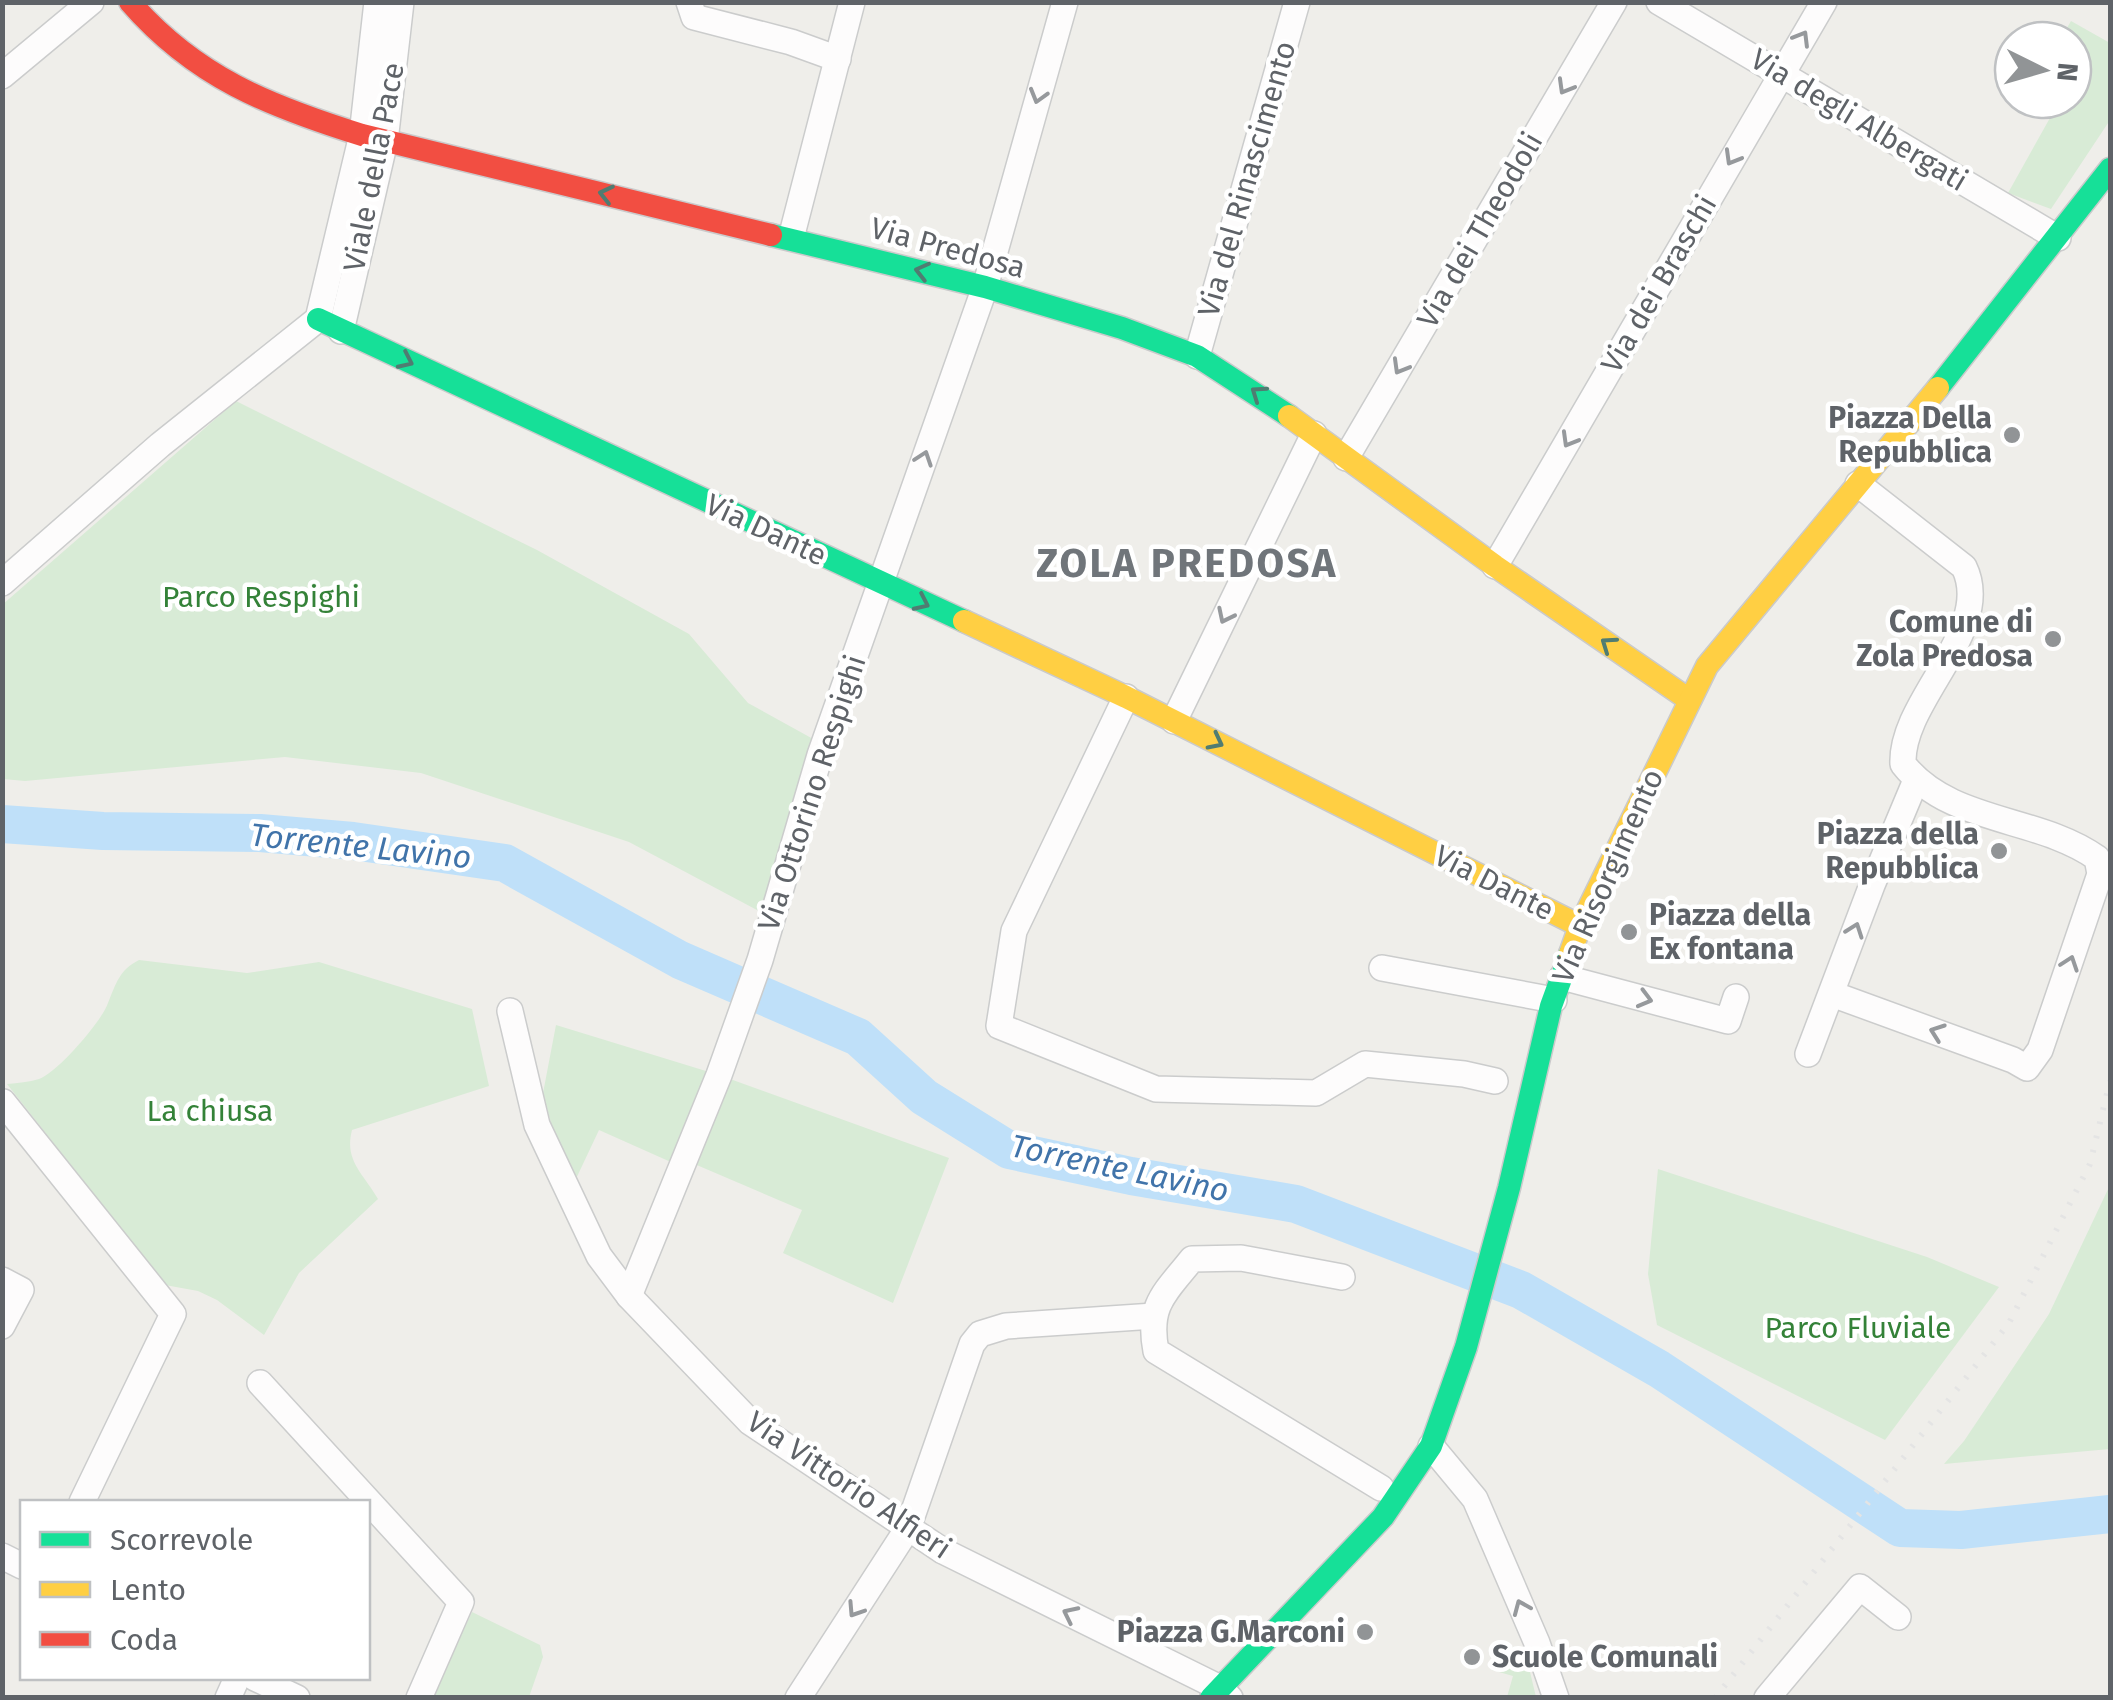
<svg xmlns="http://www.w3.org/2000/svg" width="2113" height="1700" font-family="'Fira Sans',sans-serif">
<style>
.green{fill:#d8ebd6}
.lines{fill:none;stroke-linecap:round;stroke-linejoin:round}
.river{stroke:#bfe0f9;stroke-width:38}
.street-casing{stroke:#cbcccc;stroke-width:28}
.fast-casing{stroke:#cacacb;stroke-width:25}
.slow-casing{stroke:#cacacb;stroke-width:25}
.jam-casing{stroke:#cacacb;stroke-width:25}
.street{stroke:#fdfcfc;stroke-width:25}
.fast{stroke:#16e098;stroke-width:22}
.slow{stroke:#ffcf43;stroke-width:22}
.jam{stroke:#f24e42;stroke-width:22}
.rail{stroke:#e4e4e4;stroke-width:6;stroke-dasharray:2.5 12;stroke-linecap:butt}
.oneway{stroke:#96999c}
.oneway2{stroke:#507c72}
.poi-dot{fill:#919496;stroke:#fff;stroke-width:4}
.labels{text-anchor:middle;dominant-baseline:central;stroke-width:9;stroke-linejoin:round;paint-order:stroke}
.street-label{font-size:30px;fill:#5f6368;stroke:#fff}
.poi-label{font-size:30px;font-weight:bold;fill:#5f6368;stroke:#fff;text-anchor:end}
.park-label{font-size:30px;fill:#348238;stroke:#fff}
.water-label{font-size:32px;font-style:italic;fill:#4174aa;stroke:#fff}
.district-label{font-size:40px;font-weight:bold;letter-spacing:2.5px;fill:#70757a;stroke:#fff}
</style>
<rect width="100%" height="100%" fill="#efeeea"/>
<!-- green -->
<g class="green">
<polygon points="2071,21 2110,43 2110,120 2051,209 2008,193 2060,100 2073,100 2073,78 2079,68 2073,64 2073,40 2060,40"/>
<polygon points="236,401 537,550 689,634 748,703 824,745 772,918 629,842 421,773 285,757 25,781 3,779 2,605"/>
<path d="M139 960 247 973 319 962 472 1009 489 1086 352 1130C344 1161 363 1173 378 1199L299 1273 264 1335 217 1300 198 1291 165 1285 7 1084C18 1083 29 1082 39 1079 57 1073 102 1021 108 1003 116 984 119 970 139 960Z"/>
<polygon points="556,1025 719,1075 949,1158 893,1303 783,1253 802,1210 685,1160 682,1167 599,1130 574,1183 553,1131 543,1093"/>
<polygon points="1658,1169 1927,1257 1999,1287 1885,1440 1657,1325 1648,1274"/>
<polygon points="2110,1185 2110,1449 1944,1464 1964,1441 2049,1314"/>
<polygon points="472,1612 540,1645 543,1657 529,1697 432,1698"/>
<polygon points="1501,1643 1525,1651 1536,1697 1507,1697 1513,1676 1492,1670"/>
</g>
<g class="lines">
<!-- river -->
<polyline class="river" points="2,824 103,831 260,833 353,841 505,863 680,960 858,1037 924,1097 1009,1150 1131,1176 1296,1204 1521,1290 1659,1369 1900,1528 1961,1530 2110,1514"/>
<!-- street casing -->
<g class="street-casing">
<g id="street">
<polyline points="689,2 694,17 791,42 838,59"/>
<polyline points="1659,2 2058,238"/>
<polyline points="2,76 91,2"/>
<polyline points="791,238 852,2"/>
<polyline points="341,331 385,141 401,2"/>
<polyline points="1197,356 1297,2"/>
<polyline points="1346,458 1614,2"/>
<polyline points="1495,566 1824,2"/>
<polyline points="2,583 160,445 318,319 362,135 377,2"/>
<polyline points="1126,697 1014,931 999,1026 1156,1089 1316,1093 1365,1064 1464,1074 1495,1081"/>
<polyline points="1174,721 1314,434"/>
<polyline points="1382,968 1554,1000"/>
<polyline points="1562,977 1728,1021 1736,997"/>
<path d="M1832 994 2013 1060 2027 1068 2040 1050 2100 874 2097 858C2038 816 1950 824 1903 764 1900 700 1995 630 1964 567L1858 484"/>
<polyline points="510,1011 537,1125 599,1256 629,1296 750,1422 943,1551 1220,1688 1230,1698"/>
<polyline points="1808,1054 1872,885 1916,780"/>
<polyline points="3,1102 173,1314 82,1502"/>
<path d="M1342 1277 1241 1258 1192 1259C1165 1293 1147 1305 1156 1351L1381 1488"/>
<polyline points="2,1280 21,1290 2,1326"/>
<polyline points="629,1296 719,1075 760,960 820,755 985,287 1065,2"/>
<polyline points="260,1383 461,1602 419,1698"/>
<polyline points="1431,1446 1475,1499 1537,1643 1556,1698"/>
<polyline points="2,1556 22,1566"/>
<polyline points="255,1678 297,1698"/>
<polyline points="228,1698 237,1678"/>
<polyline points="798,1698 908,1528 972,1344 980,1334 1006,1326 1154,1316"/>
<polyline points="1767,1698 1860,1587 1898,1617"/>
</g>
</g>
<!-- fast casing -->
<g class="fast-casing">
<g id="fast">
<polyline points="771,235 985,287 1122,328 1197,356 1289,416"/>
<polyline points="318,319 964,621"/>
<polyline points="1938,388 2110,169"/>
<polyline points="1211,1698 1383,1517 1431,1446 1466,1347 1509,1188 1551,1006 1570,954"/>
</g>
</g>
<!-- slow casing -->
<g class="slow-casing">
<g id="slow">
<polyline points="1289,416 1495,566 1688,699"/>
<polyline points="964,621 1126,697 1580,926"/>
<polyline points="1570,954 1580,926 1707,666 1938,388"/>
</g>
</g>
<!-- jam casing -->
<g class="jam-casing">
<path id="jam" d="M130 2C195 77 269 106 362 135L771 235"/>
</g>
<!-- street -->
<use href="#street" class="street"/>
<!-- fast -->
<use href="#fast" class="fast"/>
<!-- slow -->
<use href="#slow" class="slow"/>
<!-- jam -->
<use href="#jam" class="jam"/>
<!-- rail -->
<polyline class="rail" points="1715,1698 2009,1323 2090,1164 2110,1081"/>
</g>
<!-- one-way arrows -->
<defs><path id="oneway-chevron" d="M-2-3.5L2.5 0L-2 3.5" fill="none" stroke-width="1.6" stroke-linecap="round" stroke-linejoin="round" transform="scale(2.5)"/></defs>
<g class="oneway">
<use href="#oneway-chevron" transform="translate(1802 38) rotate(-59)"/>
<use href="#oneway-chevron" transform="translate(1565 87) rotate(120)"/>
<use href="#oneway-chevron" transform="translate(1038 96) rotate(106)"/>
<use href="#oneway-chevron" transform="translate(1732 158) rotate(120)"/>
<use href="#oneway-chevron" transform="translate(1400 367) rotate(120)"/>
<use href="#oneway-chevron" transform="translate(1569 440) rotate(120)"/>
<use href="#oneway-chevron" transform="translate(924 458) rotate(-71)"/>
<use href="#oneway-chevron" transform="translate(1225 616) rotate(116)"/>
<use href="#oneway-chevron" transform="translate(1855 930) rotate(-70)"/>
<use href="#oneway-chevron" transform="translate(2070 963) rotate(-71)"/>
<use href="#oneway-chevron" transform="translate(1645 999) rotate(15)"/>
<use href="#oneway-chevron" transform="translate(1937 1032) rotate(-160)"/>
<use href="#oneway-chevron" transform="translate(1521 1607) rotate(-113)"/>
<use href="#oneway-chevron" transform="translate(855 1610) rotate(123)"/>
<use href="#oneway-chevron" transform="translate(1070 1614) rotate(-154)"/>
</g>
<g class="oneway2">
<use href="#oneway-chevron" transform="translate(606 194) rotate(-167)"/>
<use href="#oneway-chevron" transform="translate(922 271) rotate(-166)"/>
<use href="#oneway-chevron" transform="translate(406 361) rotate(25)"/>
<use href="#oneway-chevron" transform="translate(1258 393) rotate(-145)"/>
<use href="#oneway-chevron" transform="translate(922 603) rotate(25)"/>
<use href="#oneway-chevron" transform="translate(1608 644) rotate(-145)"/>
<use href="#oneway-chevron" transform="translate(1216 742) rotate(27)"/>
</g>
<!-- markers -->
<g class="poi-dot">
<circle cx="2012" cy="435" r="10"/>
<circle cx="2053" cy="639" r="10"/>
<circle cx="1999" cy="851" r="10"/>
<circle cx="1629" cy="932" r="10"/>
<circle cx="1365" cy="1632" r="10"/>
<circle cx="1472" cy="1657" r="10"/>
</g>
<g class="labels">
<!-- street labels -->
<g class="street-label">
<text transform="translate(1859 120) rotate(31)">Via degli Albergati</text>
<text transform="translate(374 167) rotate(-79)">Viale della Pace</text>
<text transform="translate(1247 179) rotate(-74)">Via del Rinascimento</text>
<text transform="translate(1480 230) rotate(-60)">Via dei Theodoli</text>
<text transform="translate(948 248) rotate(15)">Via Predosa</text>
<text transform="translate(1659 284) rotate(-60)">Via dei Braschi</text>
<text transform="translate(766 530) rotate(25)">Via Dante</text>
<text transform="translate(812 793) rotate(-72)">Via Ottorino Respighi</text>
<text transform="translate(1608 876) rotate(-66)">Via Risorgimento</text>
<text transform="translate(1494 883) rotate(27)">Via Dante</text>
<text transform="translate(849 1485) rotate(34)">Via Vittorio Alfieri</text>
</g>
<!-- poi labels -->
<g class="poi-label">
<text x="1992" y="418">Piazza Della<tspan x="1992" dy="34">Repubblica</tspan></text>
<text x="2033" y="622">Comune di<tspan x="2033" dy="34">Zola Predosa</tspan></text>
<text x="1979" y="834">Piazza della<tspan x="1979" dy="34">Repubblica</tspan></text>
<text x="1649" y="915" text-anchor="start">Piazza della<tspan x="1649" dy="34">Ex fontana</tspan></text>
<text x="1345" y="1632">Piazza G.Marconi</text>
<text x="1492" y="1657" text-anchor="start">Scuole Comunali</text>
</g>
<!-- park labels -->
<g class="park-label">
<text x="261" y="597">Parco Respighi</text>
<text x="210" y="1111">La chiusa</text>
<text x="1858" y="1328">Parco Fluviale</text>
</g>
<!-- water labels -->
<g class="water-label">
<text transform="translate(361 846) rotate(6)">Torrente Lavino</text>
<text transform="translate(1120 1168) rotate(12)">Torrente Lavino</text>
</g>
<!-- district labels -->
<g class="district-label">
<text x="1187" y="564">ZOLA PREDOSA</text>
</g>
</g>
<!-- border -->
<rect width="2113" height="1700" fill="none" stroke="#5f6368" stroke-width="10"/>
<!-- legend -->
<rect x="20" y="1500" width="350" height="180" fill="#ffffff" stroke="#bfc1c3" stroke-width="2.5"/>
<rect x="40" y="1532" width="50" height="15" fill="#16e098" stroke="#bfc1c3" stroke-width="2.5"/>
<text x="110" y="1550" font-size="30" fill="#5f6368">Scorrevole</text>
<rect x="40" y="1582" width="50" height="15" fill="#ffcf43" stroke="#bfc1c3" stroke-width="2.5"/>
<text x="110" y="1600" font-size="30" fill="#5f6368">Lento</text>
<rect x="40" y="1632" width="50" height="15" fill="#f24e42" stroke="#bfc1c3" stroke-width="2.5"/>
<text x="110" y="1650" font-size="30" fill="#5f6368">Coda</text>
<!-- north arrow -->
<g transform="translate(2043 70) rotate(95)"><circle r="48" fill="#ffffff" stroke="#bfc1c3" stroke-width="2.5"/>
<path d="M0-8L18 38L0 25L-18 38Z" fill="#919496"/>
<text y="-15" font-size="28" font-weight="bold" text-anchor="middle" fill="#5f6368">N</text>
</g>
</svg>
